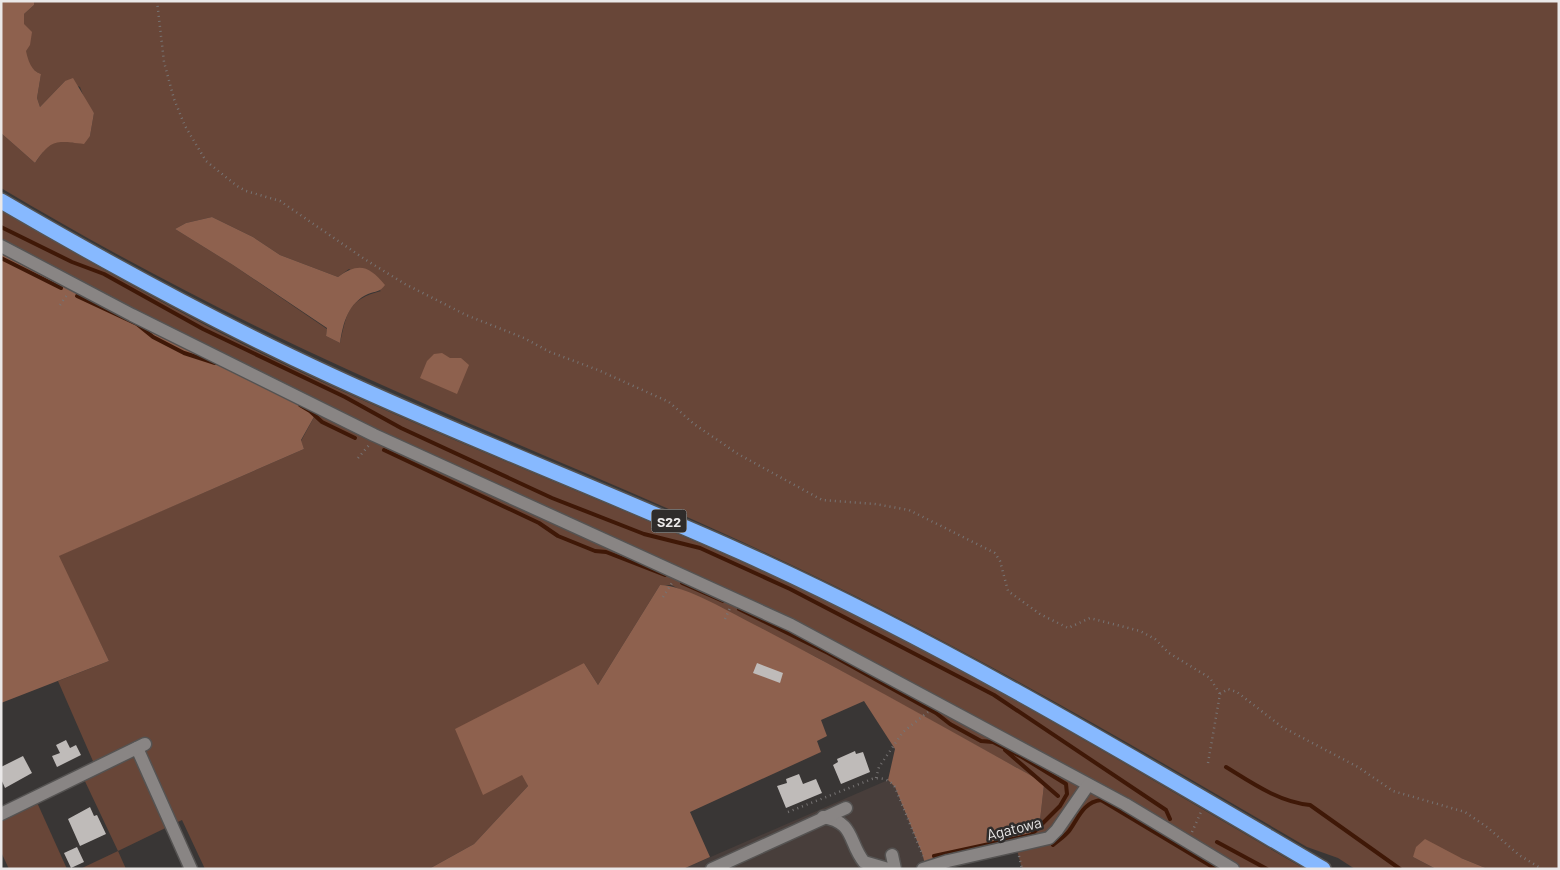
<svg xmlns="http://www.w3.org/2000/svg" width="1560" height="870" font-family="Barlow,sans-serif">
<style>
.built{fill:#483e3b}
.green{fill:#684638;fill-rule:evenodd}
.forest{fill:#8e614e}
.lines{fill:none;stroke-linecap:round;stroke-linejoin:round}
.stream{stroke:#3f1807;stroke-width:4}
.building{fill:#bfbbb9}
.minor-casing{stroke:#555352;stroke-width:15}
.highway-casing{stroke:#555352;stroke-width:18}
.path{stroke:#777474;stroke-width:2.5;stroke-dasharray:1 4;stroke-linecap:butt}
.minor{stroke:#898584;stroke-width:12}
.highway{stroke:#87b9ff;stroke-width:15}
.labels{text-anchor:middle;dominant-baseline:central;stroke-width:5;stroke-linejoin:round;paint-order:stroke}
.shield{fill:#2f2c2b;stroke:#b2b0af;stroke-width:1}
.shield-label{font-size:14px;font-weight:bold;fill:#eae8e8}
.street-label{font-size:15px;fill:#eae8e8;stroke:#2f2c2b}
</style>
<rect width="100%" height="100%" fill="#393635"/>
<!-- built -->
<polygon class="built" points="888,780 895,787 922,853 926,868 923,869 683,869"/>
<!-- green -->
<g class="green">
<path d="M34 1H1559V869H1488L1461 858 1413 857 1436 869H1355L1338 858 1307 847C1129 743 951 639 764 552 629 489 489 434 353 372 232 317 115 256 1 188V133L35 163 49 143 61 140 76 143 90 136 94 113 86 103 80 87 65 81 40 107 37 98 41 74C20 67 24 31 24 14L34 5ZM212 217 253 237 280 255 338 277 349 269 381 291C347 300 347 313 340 343L326 336 327 329 233 265 175 229 186 223Z"/>
<path d="M1 210C96 266 192 321 292 368 467 450 649 516 824 600 989 680 1146 777 1305 869H1022L1016 846 1039 829 1044 785 1037 779 816 657 671 585H660L598 685 584 663 523 775 528 786 474 844 429 869H205L182 820 118 851 126 869H80L118 851 82 775 96 768 58 681 109 661 58 556 304 449 301 441 319 408 1 246Z"/>
<polygon points="35,798 67,869 9,869 1,852 1,814"/>
</g>
<!-- forest -->
<g class="forest">
<path d="M1 1H34V5L24 14V24L32 32 30 45 26 51C28 60 31 71 41 74L37 98 40 107 65 81 73 78 94 113 90 136 84 144C56 141 52 138 35 163L1 133Z"/>
<path d="M212 217 253 237 280 255 338 277C359 262 369 266 385 285 380 292 376 291 368 294 348 303 343 323 340 343L326 336 327 328 233 265 175 229 186 223Z"/>
<polygon points="1,246 319,408 301,440 304,449 59,556 109,661 1,703"/>
<polygon points="442,353 450,358 461,358 469,365 457,394 420,378 427,361 434,354"/>
<path d="M660 585C685 585 733 614 757 626 851 675 944 727 1037 779L1044 785 1039 829 1031 835 1033 842 926 868 922 853 895 787 888 780 895 749 864 701 821 720 827 736 817 741 821 752 690 812 710 857 683 869H429L474 844 528 786 522 775 483 795 455 729 584 663 598 685Z"/>
<polygon points="1425,839 1461,858 1488,869 1516,869 1436,869 1413,857 1416,847"/>
</g>
<g class="lines">
<!-- stream -->
<g class="stream">
<polyline points="1,227 72,262 104,274 203,329 345,397 401,428 552,498 644,534 700,548 790,589 994,695 1166,810 1170,819"/>
<polyline points="1,258 61,288"/>
<polyline points="77,296 137,324 153,337 184,353 215,363"/>
<polyline points="300,405 310,411 322,422 355,438"/>
<polyline points="384,450 539,523 558,536 595,551 606,552 665,575"/>
<polyline points="682,583 723,601"/>
<polyline points="739,609 828,653 936,713 950,724 981,741 993,742 1022,757 1066,784 1067,794 1060,806 1031,835 934,856"/>
<polyline points="1005,750 1058,796"/>
<path d="M1226 767C1252 783 1279 802 1310 805L1400 869"/>
<polyline points="1217,842 1267,869"/>
<path d="M1053 845C1059 840 1065 836 1069 831 1078 819 1083 802 1101 800L1216 869"/>
</g>
</g>
<!-- building -->
<g class="building">
<polygon points="757,663 783,673 780,683 753,673"/>
<polygon points="66,740 70,748 76,745 81,755 57,767 52,756 60,753 56,745"/>
<polygon points="855,751 856,754 863,752 870,772 841,784 833,765 838,762 837,759"/>
<polygon points="23,756 32,773 5,788 1,779 1,767"/>
<polygon points="799,774 803,784 816,779 822,793 786,808 777,786 787,783 786,779"/>
<polygon points="90,807 94,816 97,815 106,834 80,846 68,819"/>
<polygon points="77,847 84,862 71,868 64,853"/>
</g>
<g class="lines">
<!-- minor casing -->
<g class="minor-casing">
<g id="minor">
<polyline points="1,246 132,315 374,435 791,625 1125,804 1233,869"/>
<polyline points="137,748 191,869"/>
<polyline points="1,814 145,744"/>
<path d="M823 817C855 822 848 842 864 862L888 869"/>
<polyline points="892,855 895,869"/>
<polyline points="712,869 846,808"/>
<polyline points="923,869 948,861 1049,838 1057,830 1088,785"/>
</g>
</g>
<!-- highway casing -->
<g class="highway-casing">
<path id="highway" d="M1 201C109 264 217 323 330 375 466 438 605 491 741 552 943 643 1132 757 1323 869"/>
</g>
<!-- path -->
<g class="path">
<polyline points="157,1 164,62 174,99 185,126 206,161 237,186 246,191 280,201 366,260 405,284 466,315 524,338 550,352 598,370 669,402 694,424 738,454 822,500 875,504 909,510 995,553 1000,561 1008,591 1040,614 1068,628 1090,618 1140,631 1155,639 1169,653 1210,678 1220,694"/>
<polyline points="60,305 67,295"/>
<polyline points="358,458 370,444"/>
<polyline points="663,597 672,583"/>
<polyline points="725,619 730,608"/>
<polyline points="1208,763 1220,694 1228,689 1237,692 1282,727 1358,767 1393,791 1465,812 1487,827 1519,855 1542,869"/>
<polyline points="876,778 879,767 903,732 928,712"/>
<path d="M788 812 872 779C881 777 889 779 895 787L923 856"/>
<polyline points="1192,832 1201,812"/>
<polyline points="1019,856 1022,869"/>
</g>
<!-- minor -->
<use href="#minor" class="minor"/>
<!-- highway -->
<use href="#highway" class="highway"/>
</g>
<g class="labels">
<!-- shield labels -->
<rect class="shield" x="651.5" y="509.5" width="35" height="23" rx="4"/>
<g class="shield-label">
<text x="669" y="521">S22</text>
</g>
<!-- street labels -->
<g class="street-label">
<text transform="translate(1014 828) rotate(-14)">Agatowa</text>
</g>
</g>
<!-- border -->
<rect width="1560" height="870" fill="none" stroke="#eae8e8" stroke-width="5"/>
</svg>
